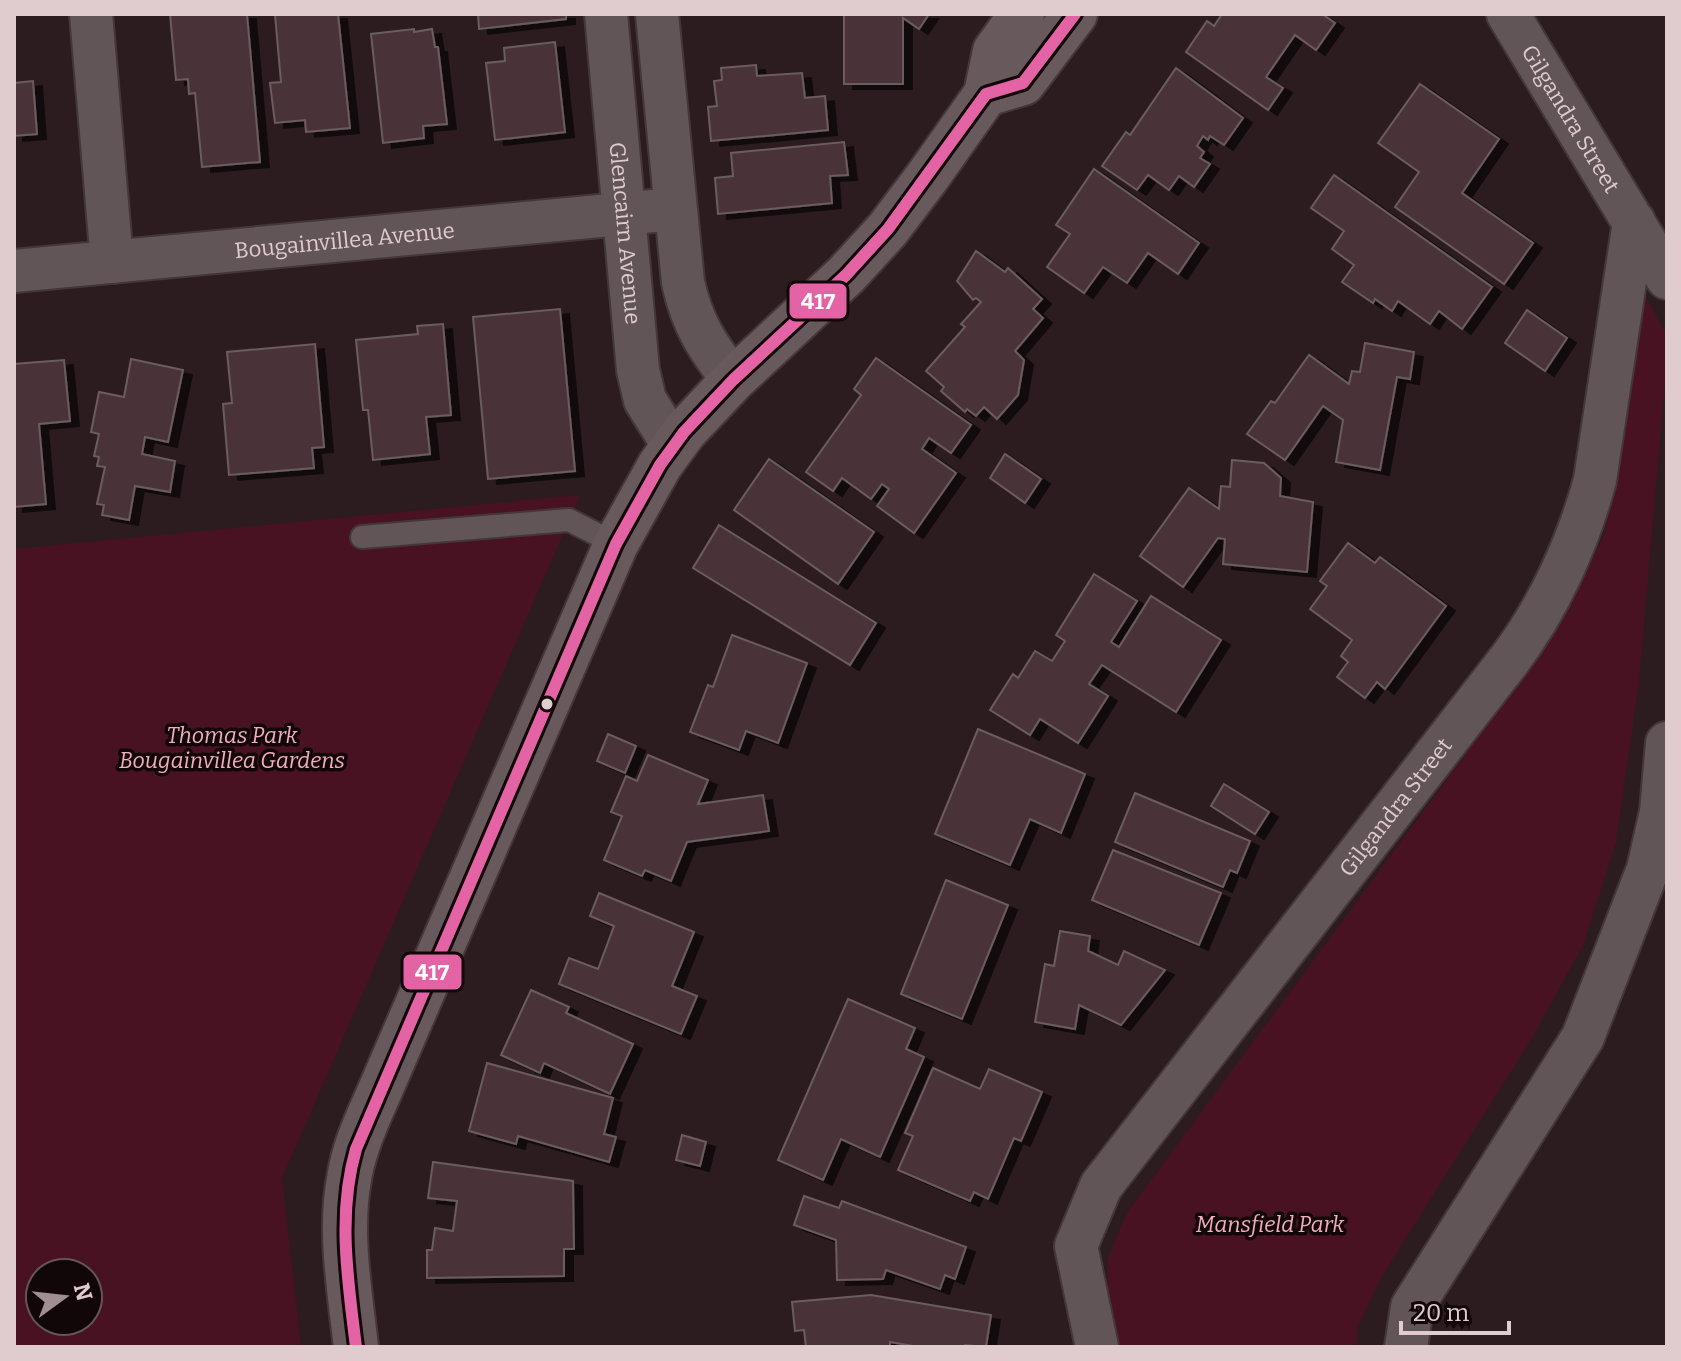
<svg xmlns="http://www.w3.org/2000/svg" width="1681" height="1361" font-family="Bitter,serif">
<style>
.green{fill:#491223;fill-rule:evenodd}
.building{fill:#493339;stroke:#6a5c5f;stroke-width:2;filter:url(#shadow)}
.lines{fill:none;stroke-linecap:round;stroke-linejoin:round}
.lane-casing{stroke:#443739;stroke-width:26}
.street-casing{stroke:#443739;stroke-width:46}
.secondary-casing{stroke:#443739;stroke-width:48}
.lane{stroke:#625557;stroke-width:22}
.street{stroke:#625557;stroke-width:42}
.secondary{stroke:#68595c;stroke-width:44}
.bus-1-casing{stroke:#110608;stroke-width:18}
.bus-1{stroke:#e463a4;stroke-width:12}
.bus-dot{fill:#e0cbcf;stroke:#110608;stroke-width:3}
.labels{text-anchor:middle;dominant-baseline:central;stroke-width:7;stroke-linejoin:round;paint-order:stroke}
.street-label{font-size:22px;fill:#e0cbcf;stroke:#110608}
.park-label{font-size:22px;font-style:italic;fill:#f4aebb;stroke:#110608}
.line-badge{stroke:#110608;stroke-width:3}
.badge-label{font-size:22px;text-anchor:middle;font-weight:bold;fill:#fff}
</style>
<defs>
<filter id="shadow"><feDropShadow dx="9" dy="5" stdDeviation="0" flood-color="#0009"/></filter>
</defs>
<rect width="100%" height="100%" fill="#2c1c20"/>
<!-- green -->
<g class="green">
<polygon points="1642,290 1667,336 1667,360 1639,681 1616,842 1583,945 1532,1038 1382,1276 1358,1326 1357,1347 1115,1347 1109,1321 1107,1260 1127,1213 1508,697 1571,605 1604,535 1633,382"/>
<path d="M580 495 282 1178 301 1347H14V549ZM40 1273H88V1321H40Z"/>
</g>
<!-- building -->
<g class="building">
<polygon points="170,14 247,14 260,162 202,167 195,93 189,94 188,79 176,80"/>
<polygon points="287,14 338,14 350,128 306,132 305,120 275,123 270,83 281,82 275,15"/>
<polygon points="478,14 566,14 566,19 479,29"/>
<polygon points="844,14 929,14 919,29 903,18 903,84 844,84"/>
<polygon points="1222,14 1322,14 1335,23 1316,50 1295,35 1266,77 1283,88 1268,110 1186,52 1207,21 1214,26"/>
<polygon points="414,29 414,32 432,29 435,47 438,47 447,124 423,126 424,138 383,143 371,34"/>
<polygon points="555,42 565,132 495,140 486,63 505,61 504,48"/>
<polygon points="756,65 757,76 802,73 805,98 825,96 828,130 711,141 708,107 717,106 714,81 722,80 721,68"/>
<polygon points="1176,68 1243,118 1224,145 1210,136 1208,140 1203,136 1197,146 1204,152 1200,158 1210,164 1194,187 1179,176 1169,190 1148,175 1137,190 1102,166 1126,132 1130,135"/>
<polygon points="33,81 37,134 14,136 14,83"/>
<polygon points="1420,84 1499,139 1462,193 1533,243 1504,284 1395,207 1419,172 1378,143"/>
<polygon points="844,142 848,175 830,176 832,203 718,214 715,178 733,176 731,153"/>
<polygon points="1094,169 1199,243 1178,274 1148,253 1127,283 1103,267 1084,293 1047,267 1070,234 1056,225"/>
<polygon points="1334,175 1492,287 1462,329 1439,311 1430,324 1398,301 1392,311 1375,299 1373,303 1342,282 1354,265 1332,249 1344,231 1311,208"/>
<polygon points="976,251 1005,272 1008,268 1042,299 1033,309 1043,318 1015,351 1024,360 1018,395 997,419 984,407 976,416 967,409 965,412 941,391 944,387 926,371 965,327 961,324 981,302 976,298 973,300 957,281"/>
<polygon points="560,309 575,471 488,479 473,317"/>
<polygon points="1527,310 1567,338 1545,371 1505,343"/>
<polygon points="443,324 451,415 426,417 430,454 373,460 368,410 363,410 356,340 418,334 417,326"/>
<polygon points="1365,343 1414,352 1410,379 1397,377 1380,470 1336,462 1343,420 1323,406 1285,460 1247,434 1271,401 1275,403 1309,355 1349,384 1352,371 1360,372"/>
<polygon points="315,344 324,447 312,448 314,468 229,475 223,404 232,403 227,352"/>
<polygon points="876,358 971,425 951,453 929,438 922,449 956,473 914,533 877,506 889,489 882,484 871,499 842,478 833,491 806,472 861,395 854,389"/>
<polygon points="131,359 183,370 168,442 145,437 142,454 175,461 170,492 135,486 129,520 102,515 104,505 97,504 105,467 97,466 99,457 94,456 99,434 91,432 99,392 124,397"/>
<polygon points="64,360 70,421 39,424 46,504 14,507 14,364"/>
<polygon points="1005,454 1041,479 1025,503 990,478"/>
<polygon points="769,459 874,532 838,584 734,510"/>
<polygon points="1232,460 1264,463 1281,478 1280,496 1313,502 1307,572 1223,564 1225,539 1218,538 1183,587 1140,556 1189,488 1219,509 1221,486 1230,487"/>
<polygon points="719,525 876,623 850,665 693,568"/>
<polygon points="1348,543 1375,563 1380,557 1446,606 1385,689 1377,682 1365,698 1337,677 1348,662 1341,656 1352,640 1310,609 1327,586 1320,581"/>
<polygon points="1094,574 1137,601 1111,642 1119,647 1151,596 1221,640 1176,712 1102,665 1089,684 1108,696 1078,743 1040,719 1030,735 990,710 1013,674 1018,678 1035,651 1052,661 1065,641 1056,635"/>
<polygon points="732,635 807,663 778,743 746,731 739,750 690,732 708,685 713,687"/>
<polygon points="978,729 1085,774 1061,833 1030,819 1010,865 935,834"/>
<polygon points="608,734 636,746 625,773 597,761"/>
<polygon points="648,755 708,780 698,804 763,795 769,831 687,842 671,881 645,870 642,876 604,860 622,816 611,812 626,776 637,781"/>
<polygon points="1224,784 1269,812 1255,834 1211,806"/>
<polygon points="1135,793 1250,841 1237,873 1230,870 1223,887 1115,842"/>
<polygon points="1113,850 1221,893 1199,945 1092,900"/>
<polygon points="946,880 1008,905 962,1019 901,994"/>
<polygon points="599,893 694,932 672,986 697,996 681,1034 559,984 569,958 598,969 614,926 590,916"/>
<polygon points="1060,931 1090,936 1088,951 1118,965 1124,951 1165,970 1121,1025 1079,1005 1075,1029 1035,1022 1045,964 1054,966"/>
<polygon points="531,990 569,1007 566,1013 633,1044 610,1094 544,1063 540,1073 501,1055"/>
<polygon points="848,999 915,1028 906,1049 924,1057 880,1157 841,1139 823,1180 778,1160"/>
<polygon points="487,1063 613,1098 604,1134 616,1137 609,1162 518,1136 516,1144 469,1131"/>
<polygon points="933,1068 980,1089 989,1069 1042,1092 1021,1141 1014,1138 988,1199 974,1192 970,1201 898,1170 913,1136 905,1133"/>
<polygon points="682,1135 706,1142 700,1166 676,1160"/>
<polygon points="433,1162 573,1181 574,1249 564,1249 564,1276 427,1278 427,1250 432,1250 435,1228 453,1231 457,1201 428,1198"/>
<polygon points="804,1196 839,1208 842,1201 966,1247 955,1279 945,1275 940,1289 886,1270 883,1279 837,1280 836,1240 794,1225"/>
<polygon points="871,1295 991,1315 986,1347 965,1345 964,1347 919,1347 890,1342 890,1347 806,1347 804,1330 795,1331 792,1302"/>
</g>
<g class="lines">
<!-- lane casing -->
<g class="lane-casing">
<polyline id="lane" points="362,537 569,520 616,544"/>
</g>
<!-- street casing -->
<g class="street-casing">
<g id="street">
<polyline points="91,14 112,262"/>
<path id="s1" d="M606 14 638 370 645 400 673 445"/>
<path d="M657 14 683 282C692 324 707 346 733 380"/>
<path id="s2" d="M1508 14 1667 278"/>
<path id="s3" d="M14 271 674 209"/>
<path id="s4" d="M1097 1347 1076 1246 1101 1186 1510 659C1549 607 1578 543 1595 480L1634 222"/>
<polyline points="1406,1347 1412,1307 1583,1037 1648,869 1661,812 1667,743"/>
</g>
</g>
<!-- secondary casing -->
<g class="secondary-casing">
<g id="secondary">
<polyline points="986,94 1023,83 1075,14"/>
<path d="M356 1347C350 1293 339 1233 349 1179 353 1152 364 1126 375 1102L616 544 660 465 684 432 733 380 846 275 888 229 928 176 986 94 995 51 1022 14"/>
</g>
</g>
<!-- lane -->
<use href="#lane" class="lane"/>
<!-- street -->
<use href="#street" class="street"/>
<!-- secondary -->
<use href="#secondary" class="secondary"/>
<!-- bus-1 casing -->
<g class="bus-1-casing">
<path id="bus-1" d="M356 1347C348 1281 337 1214 356 1149L616 544 660 465 684 432 733 380 846 275 888 229 986 94 1023 83 1075 14"/>
</g>
<!-- bus-1 -->
<use href="#bus-1" class="bus-1"/>
</g>
<!-- markers -->
<circle class="bus-dot" cx="547" cy="704" r="7"/>
<g class="labels">
<!-- street labels -->
<g class="street-label">
<text stroke="none"><textPath href="#s2" startOffset="122">Gilgandra Street</textPath></text>
<text stroke="none"><textPath href="#s1" startOffset="220">Glencairn Avenue</textPath></text>
<text stroke="none"><textPath href="#s3" startOffset="332">Bougainvillea Avenue</textPath></text>
<text stroke="none"><textPath href="#s4" startOffset="648">Gilgandra Street</textPath></text>
</g>
<!-- park labels -->
<g class="park-label">
<text x="232" y="735">Thomas Park<tspan x="232" dy="25">Bougainvillea Gardens</tspan></text>
<text x="1270" y="1224">Mansfield Park</text>
</g>
</g>
<g class="line-badge">
<rect x="788" y="282" width="60" height="38" rx="8" fill="#e463a4"/>
<rect x="402" y="953" width="61" height="38" rx="8" fill="#e463a4"/>
</g>
<g class="badge-label">
<text x="818" y="309">417</text>
<text x="432" y="980">417</text>
</g>
<!-- border -->
<rect width="1681" height="1361" fill="none" stroke="#e0cbcf" stroke-width="32"/>
<!-- north arrow -->
<g transform="translate(64 1297) rotate(75)"><circle r="38" fill="#110608" stroke="#645558" stroke-width="2"/>
<path d="M0-6L14 30L0 20L-14 30Z" fill="#a18e92"/>
<text y="-12" font-size="22" font-weight="bold" text-anchor="middle" fill="#e0cbcf">N</text>
</g>
<!-- scale -->
<path d="M1401 1321v12h108v-12" fill="none" stroke="#e0cbcf" stroke-width="4"/>
<text x="1413" y="1321" font-size="24" fill="#e0cbcf" stroke="#110608" stroke-width="6" paint-order="stroke">20 m</text>
</svg>
